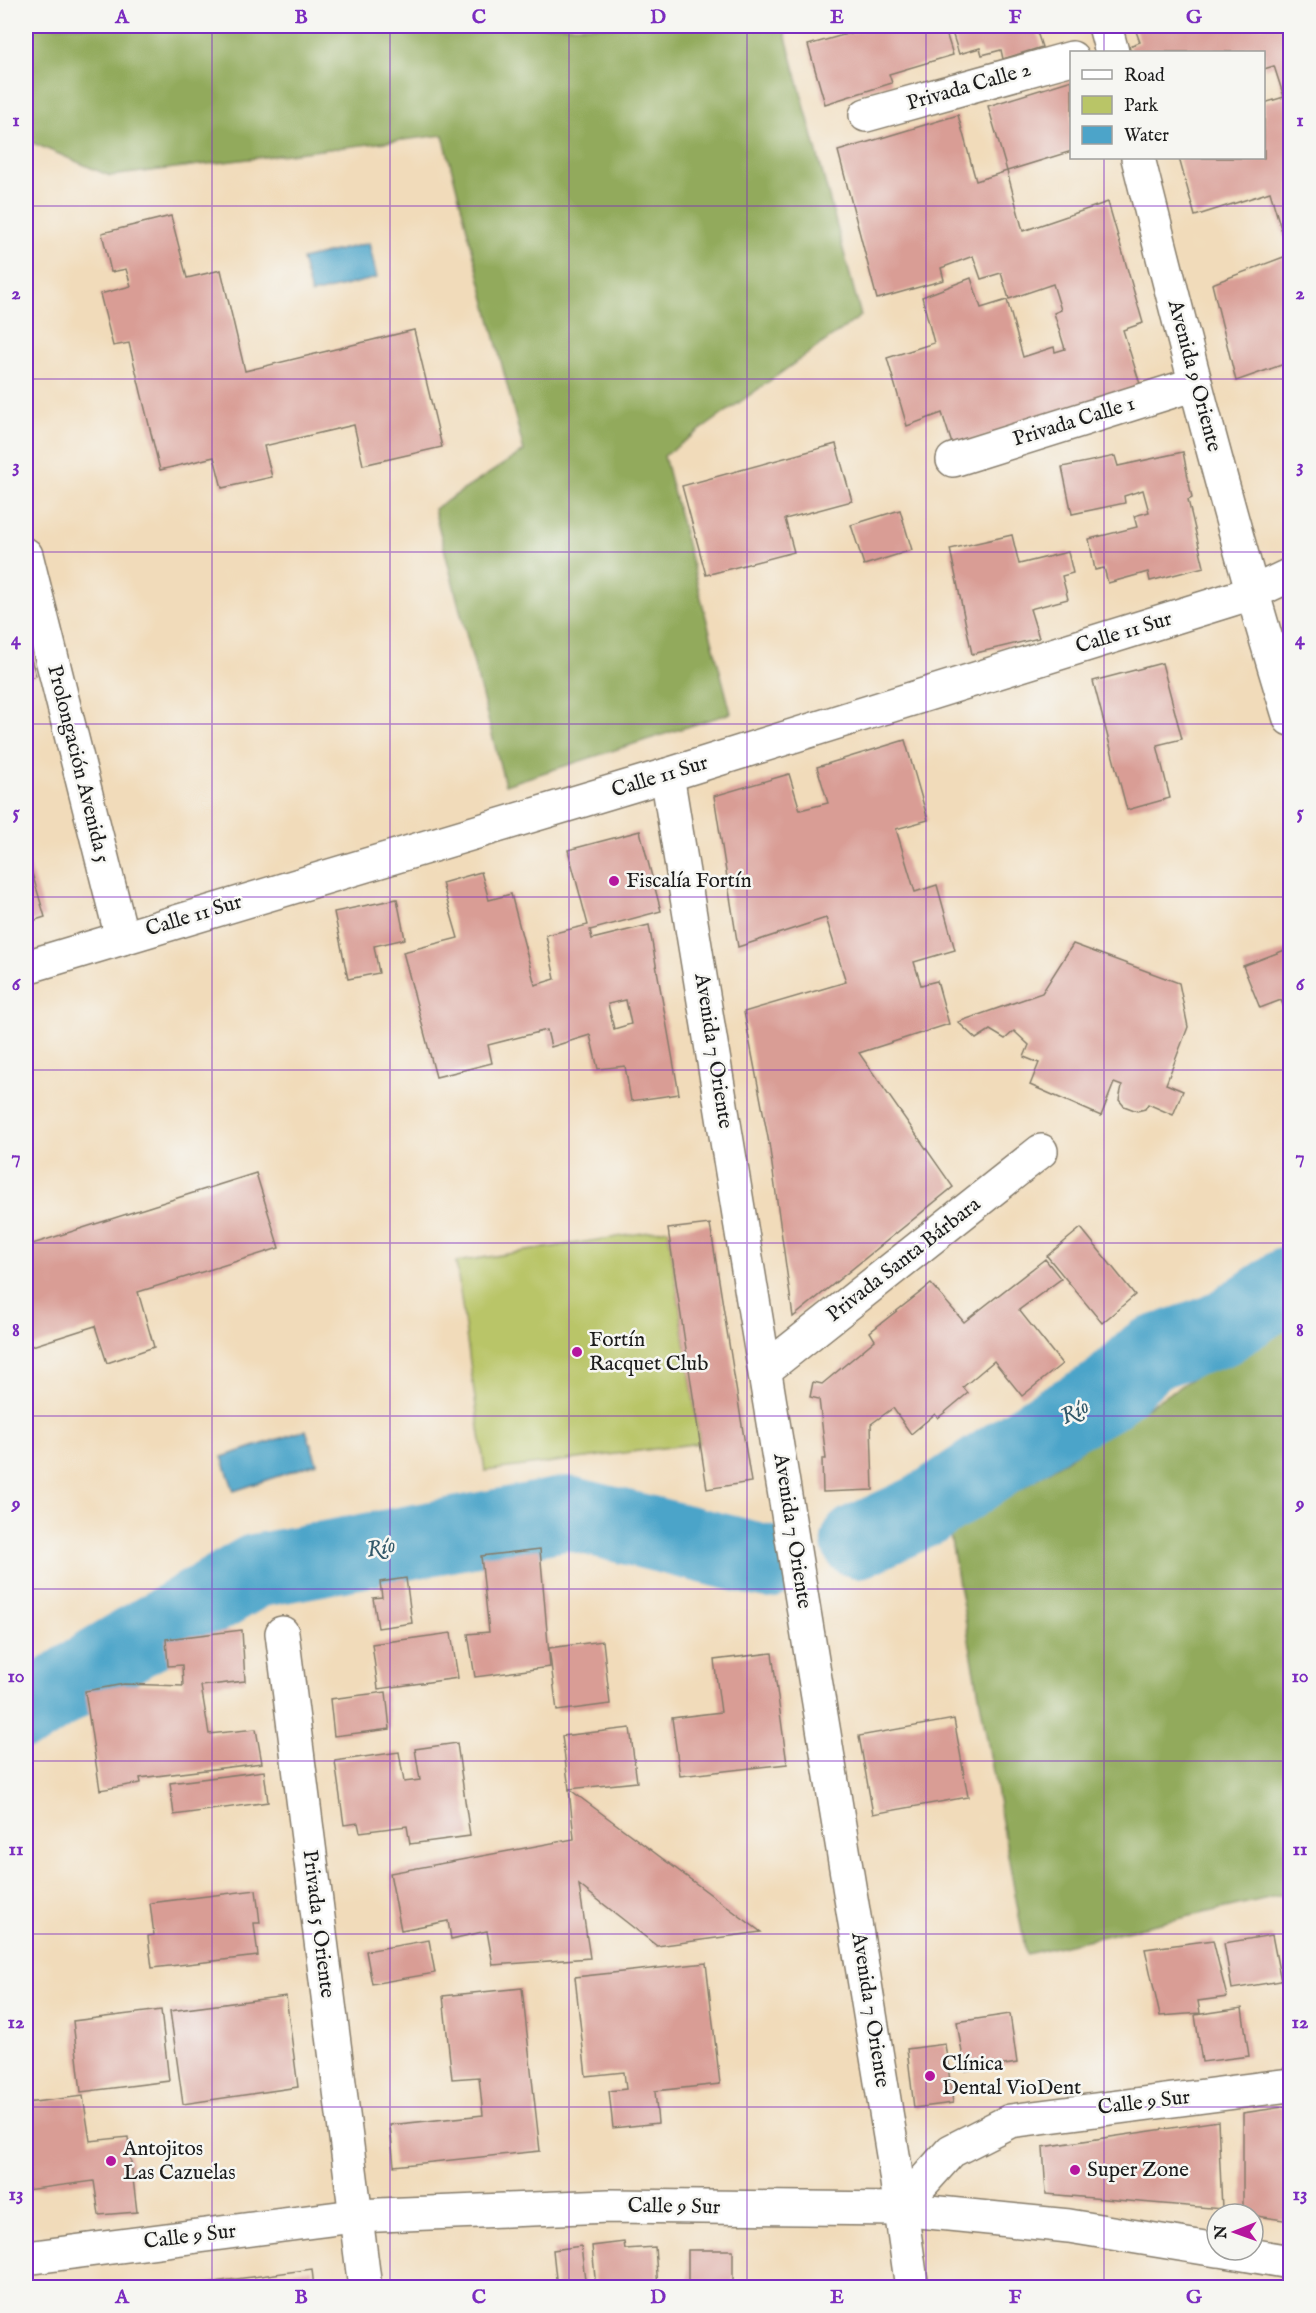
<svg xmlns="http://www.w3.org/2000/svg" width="1316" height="2313" font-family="'IM FELL English',serif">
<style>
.green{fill:#b9c567;stroke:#6a7042;stroke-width:1.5}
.forest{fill:#92aa5c;stroke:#57633c;stroke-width:1.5}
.water{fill:#4ca4c9;stroke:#346072;stroke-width:1.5}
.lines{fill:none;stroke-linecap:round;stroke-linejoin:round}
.river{stroke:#4ca4c9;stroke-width:74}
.building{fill:#d99d95;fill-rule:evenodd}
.minor-casing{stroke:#867c6b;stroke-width:36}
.major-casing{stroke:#867c6b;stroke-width:36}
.minor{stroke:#fff;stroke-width:33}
.major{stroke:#fff;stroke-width:33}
.grid{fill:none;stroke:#7b2cbf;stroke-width:1.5;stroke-opacity:0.55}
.poi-dot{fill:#b5179e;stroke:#f6f6f2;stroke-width:2}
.labels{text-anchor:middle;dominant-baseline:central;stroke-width:5;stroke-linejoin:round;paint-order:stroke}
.street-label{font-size:21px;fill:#1c1c1c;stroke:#f6f6f2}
.poi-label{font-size:21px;fill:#1c1c1c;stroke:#f6f6f2;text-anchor:start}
.water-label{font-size:22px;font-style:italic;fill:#32596a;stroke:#f6f6f2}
.neatline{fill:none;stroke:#7b2cbf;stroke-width:2}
.grid-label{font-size:20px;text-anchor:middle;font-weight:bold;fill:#7b2cbf}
</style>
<rect width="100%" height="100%" fill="#f6f6f2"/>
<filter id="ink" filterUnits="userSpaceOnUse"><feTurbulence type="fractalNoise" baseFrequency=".0167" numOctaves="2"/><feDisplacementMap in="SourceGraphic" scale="12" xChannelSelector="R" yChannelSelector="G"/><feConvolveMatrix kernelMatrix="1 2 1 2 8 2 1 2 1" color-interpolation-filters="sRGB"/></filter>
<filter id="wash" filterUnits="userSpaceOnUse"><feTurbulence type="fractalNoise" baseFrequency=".008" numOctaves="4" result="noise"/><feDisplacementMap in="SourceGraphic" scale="24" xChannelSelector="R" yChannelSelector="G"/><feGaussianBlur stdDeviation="1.35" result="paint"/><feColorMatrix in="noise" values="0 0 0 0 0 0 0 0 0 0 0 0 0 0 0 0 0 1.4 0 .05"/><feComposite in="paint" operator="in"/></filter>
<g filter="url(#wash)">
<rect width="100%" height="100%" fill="#f1dbba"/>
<!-- green -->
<polygon class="green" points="668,1229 700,1443 485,1471 456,1262"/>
<!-- forest -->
<g class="forest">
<polygon points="26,26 783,26 861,316 664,456 731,713 505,785 434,509 524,451 443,135 110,176 26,140"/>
<polygon points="1290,1315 1290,1893 1026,1954 950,1535"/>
</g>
<!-- water -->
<g class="water">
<polygon points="369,243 377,278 311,294 302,259"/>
<polygon points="306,1430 317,1463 234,1491 222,1457"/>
</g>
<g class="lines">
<!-- river -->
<g class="river">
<polyline points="858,1541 925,1510 1050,1426 1107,1394 1150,1354 1220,1330 1290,1283"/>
<polyline points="26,1712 101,1662 255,1571 568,1513 768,1562"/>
</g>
</g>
<g id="blocks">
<!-- building -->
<g class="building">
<polygon points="875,26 944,26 953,55 889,74 892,83 825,104 808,45"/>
<polygon points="950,26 1035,26 1042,47 1003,59 1001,50 982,55 980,48 959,54"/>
<polygon points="1134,26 1290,26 1290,330 1287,331 1290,362 1236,381 1212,284 1289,255 1270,192 1195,216 1179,158 1264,158 1264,103 1284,97 1274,66 1264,69 1264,52 1131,52 1129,46 1140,42"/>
<polygon points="1072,80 1072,151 1007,171 988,106"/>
<polygon points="958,115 976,181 1007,171 1023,231 1108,202 1143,323 1123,330 1141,387 953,447 942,413 907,426 887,358 934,343 922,297 971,278 981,308 1007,300 1023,357 1054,347 1055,352 1065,349 1054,313 1061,310 1053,284 1009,299 1001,273 981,279 973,256 941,268 944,280 877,299 838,151"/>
<polygon points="171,216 187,278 221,270 245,371 414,330 442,447 363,465 354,425 264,446 272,477 222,488 214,457 160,470 129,343 113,346 100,294 131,286 126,269 111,272 102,233"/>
<polygon points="836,444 852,501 785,519 794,552 706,575 682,486"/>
<polygon points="1183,452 1192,498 1188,500 1204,567 1150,581 1148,572 1108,583 1104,568 1095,570 1089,539 1137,527 1134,516 1149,512 1143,490 1124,496 1125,503 1072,514 1062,467 1115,456 1118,466"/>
<polygon points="900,510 912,550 864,565 851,525"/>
<polygon points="1012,535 1019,564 1068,552 1073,573 1062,576 1068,599 1030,609 1039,638 972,654 950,549"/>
<polygon points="26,642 36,676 26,679"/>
<polygon points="1162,663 1182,739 1157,745 1170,798 1127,810 1093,681"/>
<polygon points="905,740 928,820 896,829 915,892 937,885 955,950 914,962 921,985 937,981 949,1024 859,1053 953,1187 793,1317 769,1143 744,1012 846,982 826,918 738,947 714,796 789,774 800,810 828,803 817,767"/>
<path d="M640 831 661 911 590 930 592 939 649 925 679 1094 631 1101 625 1066 598 1069 590 1035 551 1047 547 1030 488 1045 492 1063 436 1077 403 952 458 938 442 883 481 872 489 900 511 894 535 985 555 979 546 935 588 925 568 850ZM626 1000 631 1024 614 1029 608 1004Z"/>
<polygon points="26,853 45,917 26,923"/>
<polygon points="397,899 405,939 374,946 379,973 348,979 334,912"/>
<polygon points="1073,944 1179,983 1188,1027 1166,1084 1183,1091 1173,1115 1148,1104 1145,1109 1137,1111 1124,1106 1119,1100 1122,1086 1114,1083 1101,1116 1030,1085 1039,1063 1024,1057 1029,1045 1014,1031 1005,1039 990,1030 976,1039 958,1022 1042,993"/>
<polygon points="1290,948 1290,1015 1287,1016 1281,1000 1260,1008 1243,966"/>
<polygon points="256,1173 279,1248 138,1292 154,1347 107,1363 95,1326 26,1348 26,1246"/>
<polygon points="710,1224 751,1482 707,1489 668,1229"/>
<polygon points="1081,1228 1135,1295 1102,1323 1047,1256"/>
<polygon points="1045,1259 1061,1279 1019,1310 1062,1364 1022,1396 994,1361 963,1387 968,1393 938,1418 935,1414 911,1434 893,1408 871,1424 873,1490 823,1492 822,1459 826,1459 819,1399 810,1397 813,1382 822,1384 875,1340 870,1332 931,1284 964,1322"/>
<polygon points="540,1549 550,1667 475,1677 468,1634 489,1632 481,1556"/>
<polygon points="406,1578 412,1623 378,1628 373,1598 382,1597 380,1582"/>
<polygon points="242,1630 245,1681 201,1686 209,1734 256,1729 262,1763 140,1778 141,1783 100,1790 85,1691 124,1684 183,1686 182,1665 168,1666 166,1639"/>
<polygon points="451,1633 458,1678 378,1689 372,1644"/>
<polygon points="603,1641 610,1704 557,1711 549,1648"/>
<polygon points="772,1653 787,1764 680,1776 672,1718 721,1712 714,1660"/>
<polygon points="386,1692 390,1729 334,1736 330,1699"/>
<polygon points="954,1719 968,1797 873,1814 859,1736"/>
<polygon points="630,1728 637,1782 569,1789 562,1736"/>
<polygon points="457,1743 470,1836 410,1844 407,1826 360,1832 358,1823 344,1825 335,1761 399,1752 404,1782 420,1780 415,1749"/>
<polygon points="264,1771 268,1802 174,1815 170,1783"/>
<polygon points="569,1789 761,1932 657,1946 579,1885 590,1958 493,1965 487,1931 451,1939 448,1921 401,1930 390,1873 574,1839"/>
<polygon points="256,1890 260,1923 254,1923 258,1956 152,1968 148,1936 154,1935 150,1903"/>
<polygon points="1272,1935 1281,1981 1232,1989 1224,1943"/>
<polygon points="429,1940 435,1973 372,1984 366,1951"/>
<polygon points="1213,1940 1227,1997 1198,2001 1200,2013 1160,2016 1145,1949"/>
<polygon points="706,1963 720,2084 655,2091 658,2123 613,2128 609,2091 626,2089 624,2072 586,2076 575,1977"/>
<polygon points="522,1988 540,2151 394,2166 390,2125 483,2115 479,2077 452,2079 443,1996"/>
<polygon points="286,1996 298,2087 183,2104 170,2011"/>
<polygon points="1242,2008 1249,2056 1202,2062 1195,2015"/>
<polygon points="161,2010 169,2081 81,2092 73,2021"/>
<polygon points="1010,2014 1017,2063 965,2071 957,2022"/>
<polygon points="945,2044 953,2103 914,2108 907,2049"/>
<polygon points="83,2096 90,2141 128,2137 137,2212 99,2215 94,2181 26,2190 26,2103"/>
<polygon points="1290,2106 1290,2221 1243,2214 1243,2113"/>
<polygon points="1218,2121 1222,2209 1046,2194 1043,2147"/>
<polygon points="624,2242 625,2249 655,2247 658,2288 596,2288 592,2246"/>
<polygon points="581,2246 586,2288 557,2288 553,2250"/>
<rect x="688" y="2250" width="45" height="38"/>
<polygon points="312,2269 314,2288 184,2288 184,2286"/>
</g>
</g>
</g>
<g filter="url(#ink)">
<use href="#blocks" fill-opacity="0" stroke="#867c6b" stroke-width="1.5"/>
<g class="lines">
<!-- minor casing -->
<g class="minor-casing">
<g id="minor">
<polyline points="1105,26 1112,52"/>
<polyline points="866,115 1072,58"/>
<path d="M1138 158C1185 346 1233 533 1290 719"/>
<polyline points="953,460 1195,384"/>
<polyline points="26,555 122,938"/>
<polyline points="667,775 894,2161 912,2288"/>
<polyline points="26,967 667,775 1252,593 1290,575"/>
<polyline points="766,1369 1041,1151"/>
<polyline points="282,1633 365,2288"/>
<polyline points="899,2209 951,2151 1010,2121 1290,2085"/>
</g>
</g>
<!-- major casing -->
<g class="major-casing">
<g id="major">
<polyline points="1220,2250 1290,2262"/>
<polyline points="26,2258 354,2216 609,2206 899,2209 1069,2226 1217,2250"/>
</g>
</g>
<!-- minor -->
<use href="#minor" class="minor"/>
<!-- major -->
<use href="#major" class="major"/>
</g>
</g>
<!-- grid -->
<path class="grid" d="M212 26V2288M390 26V2288M569 26V2288M747 26V2288M926 26V2288M1104 26V52M1104 158V2288M26 206H1290M26 379H1290M26 552H1290M26 724H1290M26 897H1290M26 1070H1290M26 1243H1290M26 1416H1290M26 1589H1290M26 1761H1290M26 1934H1290M26 2107H1290"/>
<!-- markers -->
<g class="poi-dot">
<circle cx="614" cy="881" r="6"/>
<circle cx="577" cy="1352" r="6"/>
<circle cx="930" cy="2076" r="6"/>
<circle cx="111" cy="2161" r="6"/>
<circle cx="1075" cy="2170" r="6"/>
</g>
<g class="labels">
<!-- street labels -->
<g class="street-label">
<text transform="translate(969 87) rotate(-16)">Privada Calle 2</text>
<text transform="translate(1194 376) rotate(75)">Avenida 9 Oriente</text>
<text transform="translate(1074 422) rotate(-17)">Privada Calle 1</text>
<text transform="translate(1124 633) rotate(-17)">Calle 11 Sur</text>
<text transform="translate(78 764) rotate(76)">Prolongación Avenida 5</text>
<text transform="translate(660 777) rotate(-17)">Calle 11 Sur</text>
<text transform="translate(194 916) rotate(-17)">Calle 11 Sur</text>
<text transform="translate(713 1051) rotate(81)">Avenida 7 Oriente</text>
<text transform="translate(904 1260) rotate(-38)">Privada Santa Bárbara</text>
<text transform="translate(792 1531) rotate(81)">Avenida 7 Oriente</text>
<text transform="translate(318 1924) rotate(83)">Privada 5 Oriente</text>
<text transform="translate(870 2010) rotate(81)">Avenida 7 Oriente</text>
<text transform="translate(1144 2103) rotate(-7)">Calle 9 Sur</text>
<text transform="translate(674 2207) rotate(1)">Calle 9 Sur</text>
<text transform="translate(190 2237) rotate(-7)">Calle 9 Sur</text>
</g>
<!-- poi labels -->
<g class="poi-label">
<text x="626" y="881">Fiscalía Fortín</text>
<text x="589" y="1340">Fortín<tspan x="589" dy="24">Racquet Club</tspan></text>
<text x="942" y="2064">Clínica<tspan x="942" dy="24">Dental VioDent</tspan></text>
<text x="123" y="2149">Antojitos<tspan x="123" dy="24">Las Cazuelas</tspan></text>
<text x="1087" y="2170">Super Zone</text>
</g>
<!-- water labels -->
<g class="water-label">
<text transform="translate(1075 1412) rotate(-29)">Río</text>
<text transform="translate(381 1548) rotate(-11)">Río</text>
</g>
</g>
<!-- margin -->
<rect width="1316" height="2313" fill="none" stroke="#f6f6f2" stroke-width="66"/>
<!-- legend -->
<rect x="1070" y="51" width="195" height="108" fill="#f6f6f2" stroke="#9f9f9c" stroke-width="1.5"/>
<rect x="1082" y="70" width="30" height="9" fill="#ffffff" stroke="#9f9f9c" stroke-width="1.5"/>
<text x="1124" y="81" font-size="18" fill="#1c1c1c">Road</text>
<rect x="1082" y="96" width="30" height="18" fill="#b9c567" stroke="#9f9f9c" stroke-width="1.5"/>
<text x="1124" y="111" font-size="18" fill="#1c1c1c">Park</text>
<rect x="1082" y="126" width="30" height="18" fill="#4ca4c9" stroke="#9f9f9c" stroke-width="1.5"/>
<text x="1124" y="141" font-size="18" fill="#1c1c1c">Water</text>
<!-- north arrow -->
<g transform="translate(1235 2232) rotate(269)"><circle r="28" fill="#f6f6f2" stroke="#9f9f9c" stroke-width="1.5"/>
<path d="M0-4.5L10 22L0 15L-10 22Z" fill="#b5179e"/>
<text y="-9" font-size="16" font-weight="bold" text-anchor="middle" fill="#1c1c1c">N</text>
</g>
<rect x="33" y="33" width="1250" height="2247" class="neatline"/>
<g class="grid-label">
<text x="122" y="23">A</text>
<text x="301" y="23">B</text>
<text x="479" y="23">C</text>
<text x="658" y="23">D</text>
<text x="837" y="23">E</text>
<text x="1015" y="23">F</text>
<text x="1194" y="23">G</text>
<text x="16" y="126">1</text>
<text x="1300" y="126">1</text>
<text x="16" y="299">2</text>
<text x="1300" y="299">2</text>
<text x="16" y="472">3</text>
<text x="1300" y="472">3</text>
<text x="16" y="645">4</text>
<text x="1300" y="645">4</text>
<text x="16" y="818">5</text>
<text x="1300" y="818">5</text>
<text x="16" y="990">6</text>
<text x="1300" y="990">6</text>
<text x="16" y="1163">7</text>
<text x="1300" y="1163">7</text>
<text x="16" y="1336">8</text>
<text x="1300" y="1336">8</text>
<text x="16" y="1509">9</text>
<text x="1300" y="1509">9</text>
<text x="16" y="1682">10</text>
<text x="1300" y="1682">10</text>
<text x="16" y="1855">11</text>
<text x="1300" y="1855">11</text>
<text x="16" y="2028">12</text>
<text x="1300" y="2028">12</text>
<text x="16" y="2200">13</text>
<text x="1300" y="2200">13</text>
<text x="122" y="2303">A</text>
<text x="301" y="2303">B</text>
<text x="479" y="2303">C</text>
<text x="658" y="2303">D</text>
<text x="837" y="2303">E</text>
<text x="1015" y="2303">F</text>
<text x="1194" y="2303">G</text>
</g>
</svg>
